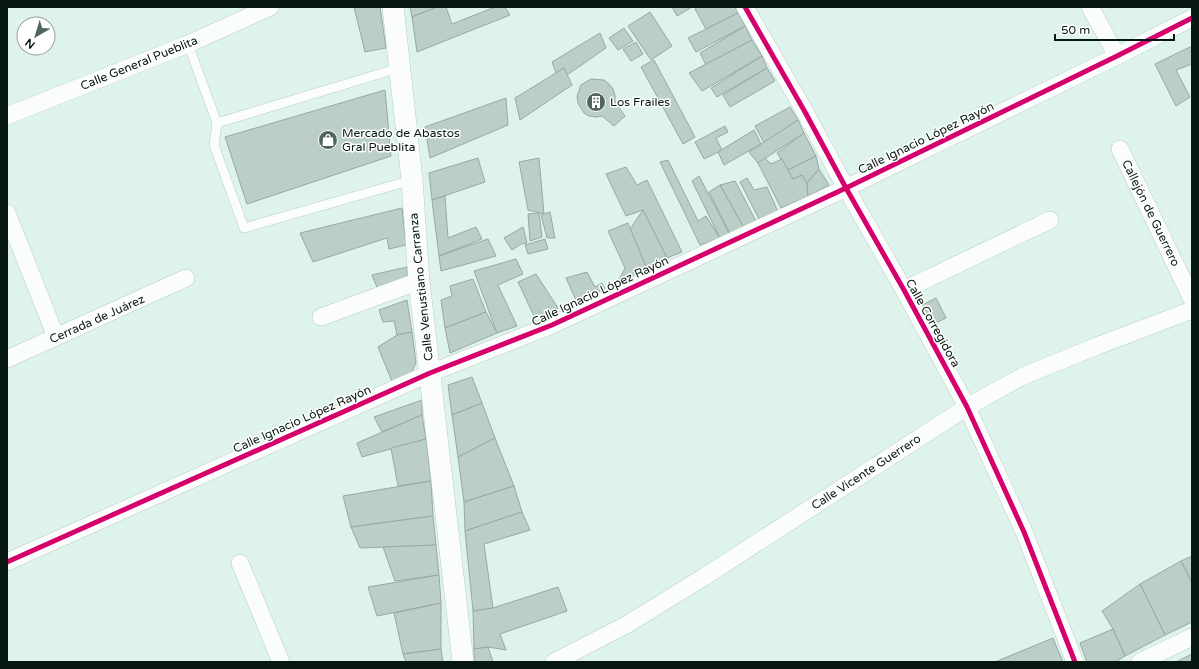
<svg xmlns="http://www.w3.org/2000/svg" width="1199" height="669" font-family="'Varela Round',sans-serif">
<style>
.building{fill:#bccec8;stroke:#97a9a3}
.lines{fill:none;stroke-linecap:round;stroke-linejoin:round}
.service-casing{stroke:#bbcdc7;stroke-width:10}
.minor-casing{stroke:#bbcdc7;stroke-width:18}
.tertiary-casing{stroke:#bbcdc7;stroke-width:22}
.service{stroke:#fafdfc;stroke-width:9}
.minor{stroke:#fafdfc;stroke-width:17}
.tertiary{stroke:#fafdfc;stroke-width:21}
.cycleway-casing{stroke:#fff;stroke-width:8}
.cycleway{stroke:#d6006c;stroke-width:5}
.labels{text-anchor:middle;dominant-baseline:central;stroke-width:3;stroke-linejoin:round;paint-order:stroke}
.street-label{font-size:12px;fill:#071712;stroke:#fff}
.poi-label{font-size:12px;fill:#071712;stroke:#fff;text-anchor:start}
</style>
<rect width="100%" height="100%" fill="#ddf3ec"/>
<!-- building -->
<g class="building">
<polygon points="354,7 380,7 386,48 365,52"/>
<polygon points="410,7 437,7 412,17"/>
<polygon points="437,7 446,7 452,24 495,7 505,7 510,15 417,52 412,17"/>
<polygon points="672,7 692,7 677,16"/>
<polygon points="698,7 735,7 738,13 706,29 695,9"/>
<polygon points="650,12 672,46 651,60 628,26"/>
<polygon points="738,13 745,26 696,52 688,38"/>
<polygon points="745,26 752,40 706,65 700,53"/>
<polygon points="624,28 633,41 618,50 609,38"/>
<polygon points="600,33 606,48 567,75 564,68 556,73 552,62"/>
<polygon points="752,40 762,56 702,91 689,73"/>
<polygon points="636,42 643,54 631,61 623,49"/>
<polygon points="1192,46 1192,64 1176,70 1190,97 1176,106 1155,64"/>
<polygon points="762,56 767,68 717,97 711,88"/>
<polygon points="654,60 695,137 683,144 641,67"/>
<polygon points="564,68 572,85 520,120 515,98"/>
<polygon points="767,68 775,81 730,107 723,95"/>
<polygon points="591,79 604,80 609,84 613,89 615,95 615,102 625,116 614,126 602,116 596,117 589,116 584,113 578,103 577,96 581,85"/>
<polygon points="385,90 391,156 247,204 225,137"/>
<polygon points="506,98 508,125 430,158 425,127"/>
<polygon points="790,107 798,120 764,143 755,126"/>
<polygon points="798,120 804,133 758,163 749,152"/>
<polygon points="725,126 728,132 716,138 722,150 704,159 695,142"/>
<polygon points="754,130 761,144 724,165 718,152"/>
<polygon points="804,133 816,156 788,170 777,153"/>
<polygon points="816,156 819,169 807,183 802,175 793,179 788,170"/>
<polygon points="478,158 485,182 432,200 429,173"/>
<polygon points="539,158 544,214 528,210 519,162"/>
<polygon points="765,158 771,164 782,159 793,179 802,175 807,183 808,196 781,208 758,163"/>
<polygon points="668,160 698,221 706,216 720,238 700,245 660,162"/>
<polygon points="626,167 637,185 647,180 682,252 667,258 643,210 626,216 606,174"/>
<polygon points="819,169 829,185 808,196 807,183"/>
<polygon points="699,176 729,233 720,238 692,181"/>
<polygon points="747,178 754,190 767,187 779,214 760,221 740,182"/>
<polygon points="735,181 756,221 744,228 720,185"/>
<polygon points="720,185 744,228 730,234 709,192"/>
<polygon points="445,196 448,238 476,227 482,239 439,256 432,200"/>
<polygon points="402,208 406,245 389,249 387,238 313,262 300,233"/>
<polygon points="643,210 667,258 647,269 630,229"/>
<polygon points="550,212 555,238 547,238 541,215"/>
<polygon points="539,213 542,237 530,241 528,214"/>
<polygon points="628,223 647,269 619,282 618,282 625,268 608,231"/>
<polygon points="523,227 527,243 521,244 512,250 504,238"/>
<polygon points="488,239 496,256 441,271 439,256"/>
<polygon points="545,239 548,249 528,254 525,245"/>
<polygon points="516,259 523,274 498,285 517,326 497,333 474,271"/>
<polygon points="407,267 407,284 379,292 372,275"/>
<polygon points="587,272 595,287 602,283 605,289 576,300 566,278"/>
<polygon points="536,274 558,308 535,318 518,282"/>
<polygon points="473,279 486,312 445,328 441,300 452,296 450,286"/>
<polygon points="936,298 946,318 932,325 922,305"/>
<polygon points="407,300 412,332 397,335 394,321 383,322 379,310"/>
<polygon points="486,312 497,333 450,353 445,328"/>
<polygon points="412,332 416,363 409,377 393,384 378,347 397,335"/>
<polygon points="472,377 482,403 452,415 448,385"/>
<polygon points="422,400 422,415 382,432 374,417"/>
<polygon points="482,403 495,438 458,457 452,415"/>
<polygon points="422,415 426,439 362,457 357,443"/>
<polygon points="495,438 514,486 464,502 458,457"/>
<polygon points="426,439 431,481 398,486 391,448"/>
<polygon points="431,481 433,516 351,527 343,496"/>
<polygon points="514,486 522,512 465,531 464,502"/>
<polygon points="522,512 530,530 484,544 493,608 473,611 465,531"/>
<polygon points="433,516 436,545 360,548 351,527"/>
<polygon points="436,545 439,575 395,581 383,547"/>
<polygon points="1192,556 1192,583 1181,561"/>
<polygon points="1181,561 1192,583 1192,622 1165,635 1140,584"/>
<polygon points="439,575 441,603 377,616 368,587"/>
<polygon points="1140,584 1165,635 1125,656 1113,629 1102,611"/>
<polygon points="558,587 567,611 500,634 506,650 488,647 474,649 473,611 493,608"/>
<polygon points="441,603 441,649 403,654 394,613"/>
<polygon points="1113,629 1125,656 1115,662 1087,662 1080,643"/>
<polygon points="1053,638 1063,662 995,662"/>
<polygon points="488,647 493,662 474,662 474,649"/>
<polygon points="441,649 443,662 406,662 403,654"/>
<polygon points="1192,654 1192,662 1176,662"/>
</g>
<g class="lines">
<!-- service casing -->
<g class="service-casing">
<g id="service">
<polyline points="188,44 217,123 214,145 244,228 412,180"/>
<polyline points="217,123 399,68"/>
</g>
</g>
<!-- minor casing -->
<g class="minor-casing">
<g id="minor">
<polyline points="745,7 805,112 846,188 904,290 967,407 1024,532 1075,662"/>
<polyline points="1090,7 1117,56"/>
<polyline points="7,116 188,44 270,7"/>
<polyline points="1120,149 1192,299"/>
<polyline points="7,213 56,337"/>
<polyline points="904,290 1050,220"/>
<polyline points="321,317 419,281"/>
<polyline points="7,359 186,278"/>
<polyline points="7,562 430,373 552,325 846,188 1117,56 1192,18"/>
<polyline points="240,563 281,662"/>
<polyline points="554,662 626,625 704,577 967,407 1023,376 1097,346 1192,310"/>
<polyline points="1140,662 1192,637"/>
</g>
</g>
<!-- tertiary casing -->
<g class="tertiary-casing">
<polyline id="tertiary" points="393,7 412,180 419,281 463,662"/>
</g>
<!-- service -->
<use href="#service" class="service"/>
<!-- minor -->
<use href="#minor" class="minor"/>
<!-- tertiary -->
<use href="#tertiary" class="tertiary"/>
<!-- cycleway casing -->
<g class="cycleway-casing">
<g id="cycleway">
<polyline points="745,7 805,112 846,188 904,290 967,407 1024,532 1075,662"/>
<polyline points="7,562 430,373 552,325 846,188 1117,56 1192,18"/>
</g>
</g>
<!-- cycleway -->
<use href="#cycleway" class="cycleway"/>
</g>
<!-- icons -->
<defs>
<g id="building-disc" transform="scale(1)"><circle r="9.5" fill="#52645e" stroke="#fff"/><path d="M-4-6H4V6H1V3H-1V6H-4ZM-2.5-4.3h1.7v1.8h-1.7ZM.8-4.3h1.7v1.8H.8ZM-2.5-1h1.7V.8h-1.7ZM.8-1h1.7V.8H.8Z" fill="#fff"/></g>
<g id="shop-disc" transform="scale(1)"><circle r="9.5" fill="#52645e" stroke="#fff"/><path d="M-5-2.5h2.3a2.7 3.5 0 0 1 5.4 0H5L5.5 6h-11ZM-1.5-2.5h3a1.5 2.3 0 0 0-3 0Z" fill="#fff"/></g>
</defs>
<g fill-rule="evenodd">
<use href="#building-disc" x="596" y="102"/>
<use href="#shop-disc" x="328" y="140"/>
</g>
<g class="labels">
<!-- street labels -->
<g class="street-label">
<text transform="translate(139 63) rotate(-22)">Calle General Pueblita</text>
<text transform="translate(926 138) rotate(-26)">Calle Ignacio López Rayón</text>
<text transform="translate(1151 213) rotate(64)">Callejón de Guerrero</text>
<text transform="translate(421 287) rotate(-96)">Calle Venustiano Carranza</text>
<text transform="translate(600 291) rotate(-25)">Calle Ignacio López Rayón</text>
<text transform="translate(97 319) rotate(-24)">Cerrada de Juárez</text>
<text transform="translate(933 323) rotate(61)">Calle Corregidora</text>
<text transform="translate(302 419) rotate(-24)">Calle Ignacio López Rayón</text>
<text transform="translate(866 472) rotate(-33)">Calle Vicente Guerrero</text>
</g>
<!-- poi labels -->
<g class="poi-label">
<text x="610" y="102">Los Frailes</text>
<text x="342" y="133">Mercado de Abastos<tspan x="342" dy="14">Gral Pueblita</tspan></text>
</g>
</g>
<!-- border -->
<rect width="1199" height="669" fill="none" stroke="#071712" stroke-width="16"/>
<!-- north arrow -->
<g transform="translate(36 36) rotate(218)"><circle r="19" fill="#ffffff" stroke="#9ca2a0"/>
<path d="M0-3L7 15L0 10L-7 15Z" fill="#52645e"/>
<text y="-6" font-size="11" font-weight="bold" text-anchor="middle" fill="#071712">N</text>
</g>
<!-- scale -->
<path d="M1055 34v6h119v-6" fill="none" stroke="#071712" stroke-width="2"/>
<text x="1061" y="34" font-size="12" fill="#071712" stroke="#ffffff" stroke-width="3" paint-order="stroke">50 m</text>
</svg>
